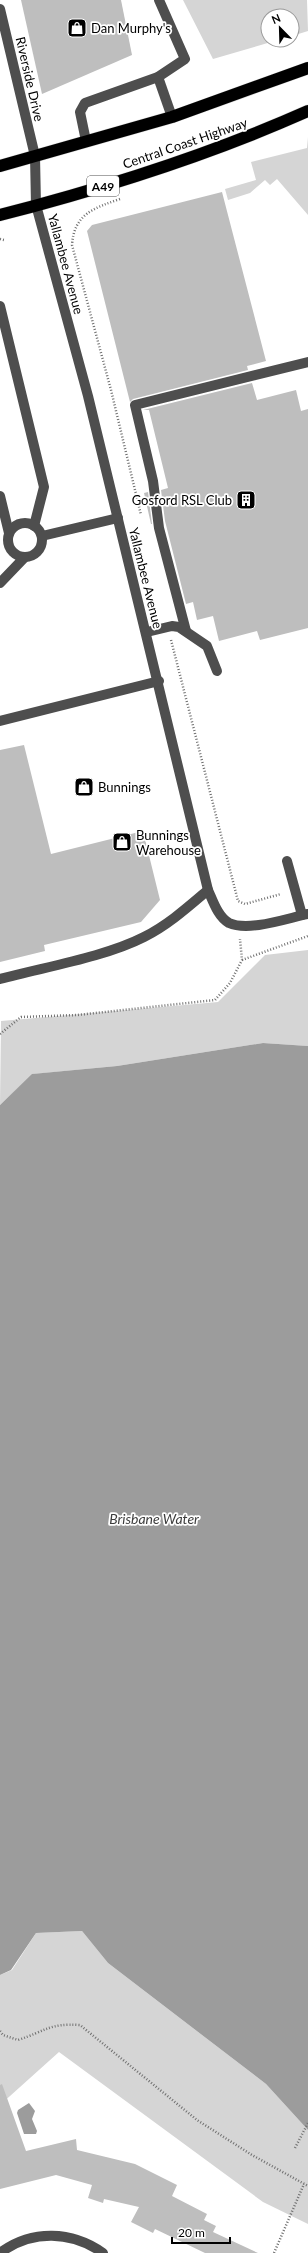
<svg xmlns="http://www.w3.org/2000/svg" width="308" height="2253" font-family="Lato,sans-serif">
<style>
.green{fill:#d5d5d5}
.water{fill:#9c9c9c}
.building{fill:#bebebe}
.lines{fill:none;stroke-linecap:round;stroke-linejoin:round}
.highway-casing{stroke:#dbdbdb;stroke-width:13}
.path{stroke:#707070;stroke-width:2.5;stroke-dasharray:1 2;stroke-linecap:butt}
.minor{stroke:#4e4e4e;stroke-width:10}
.highway{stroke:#000;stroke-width:12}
.labels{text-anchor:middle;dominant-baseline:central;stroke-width:3.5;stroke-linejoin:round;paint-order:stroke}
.shield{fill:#fff;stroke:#4c4c4c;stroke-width:1}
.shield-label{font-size:12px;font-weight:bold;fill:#000}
.poi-label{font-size:13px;fill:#000;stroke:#fff;text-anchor:start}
.street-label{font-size:13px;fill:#000;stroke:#fff}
.water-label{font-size:14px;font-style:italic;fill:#3d3d3d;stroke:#fff}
</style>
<rect width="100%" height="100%" fill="#fff"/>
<!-- green -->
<g class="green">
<polygon points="183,0 307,0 308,31 292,36 292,16 268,16 268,40 278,40 213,59"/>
<polygon points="308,137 308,215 277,179 270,185 265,180 250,193 228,200 225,189 256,180 251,162 307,148"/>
<polygon points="308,950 308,1046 263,1043 117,1066 33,1074 0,1105 1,1021 218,1002 265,955"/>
<polygon points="82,1931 108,1963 266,2084 308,2130 308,2224 263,2202 59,2052 0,2105 0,1975 12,1970 36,1933"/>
</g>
<!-- water -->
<g class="water">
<polygon points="263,1043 308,1046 308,2130 266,2084 108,1963 82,1931 36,1933 11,1970 0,1975 0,1105 32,1074 117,1066"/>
<polygon points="29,2103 35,2111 32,2119 37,2131 36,2134 24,2134 17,2113 18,2110"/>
</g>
<!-- building -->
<g class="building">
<polygon points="21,0 121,0 132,55 42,94"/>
<polygon points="222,192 266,361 247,366 248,370 133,399 130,402 87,231 92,225"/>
<polygon points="252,383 257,400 296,390 301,411 308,409 308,628 260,640 257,631 219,641 213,616 197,620 193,602 186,604 165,521 161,490 168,488 149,410 143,410"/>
<polygon points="148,492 152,524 151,524 144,493"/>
<polygon points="24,745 51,854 143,831 160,900 141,922 44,945 45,951 0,962 0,750"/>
<polygon points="2,2084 26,2151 76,2139 77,2150 135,2164 177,2185 172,2196 207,2214 204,2220 216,2226 213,2232 258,2253 205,2253 155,2229 153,2233 131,2222 139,2207 104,2199 103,2203 88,2198 92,2185 56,2175 0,2189 0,2085"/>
</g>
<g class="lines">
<!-- highway casing -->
<g class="highway-casing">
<g id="highway">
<polyline points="0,166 172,117 308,68"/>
<path d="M0 215C105 188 209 155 308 111"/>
</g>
</g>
<!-- path -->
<g class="path">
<path d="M120 199C94 208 74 214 72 245L111 390 141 515"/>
<polyline points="0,239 4,240"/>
<polyline points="171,640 238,901 245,904 281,894"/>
<polyline points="242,960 308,936"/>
<polyline points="0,1034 21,1017 77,1015 215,1000 230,983 242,960 240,939"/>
<path d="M0 2031 3 2035 18 2040C46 2031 49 2023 80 2025L197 2120 252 2155 308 2186"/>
<polyline points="295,2148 308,2123"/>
<polyline points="274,2253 304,2184"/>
</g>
<!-- minor -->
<g class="minor">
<path d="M0 9 35 156 36 205 88 396 208 890C213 901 218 917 229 923 249 932 288 918 308 914"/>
<polyline points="158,77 172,117"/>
<polyline points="86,141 80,112 85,103 158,77 185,59 159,0"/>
<polyline points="0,306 44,487 34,526"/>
<polyline points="0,496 9,533"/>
<circle cx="25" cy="540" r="17"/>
<polyline points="42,536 118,518"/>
<polyline points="0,583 24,558"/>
<polyline points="186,631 159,528 153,481 135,405 308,362"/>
<polyline points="147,632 172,626 179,627 207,646 217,671"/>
<polyline points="0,721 159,681"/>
<polyline points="287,861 302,915"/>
<path d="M0 979C44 967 105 957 144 937 168 925 188 907 208 890"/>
<path d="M0 2253C32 2229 72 2231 103 2253"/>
</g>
<!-- highway -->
<use href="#highway" class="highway"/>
</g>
<!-- icons -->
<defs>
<g id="shop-square" transform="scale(1)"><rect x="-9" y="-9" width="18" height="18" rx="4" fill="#000" stroke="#fff"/><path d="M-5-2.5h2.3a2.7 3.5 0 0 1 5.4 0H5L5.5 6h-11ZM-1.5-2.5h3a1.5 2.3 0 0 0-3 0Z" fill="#fff"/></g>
<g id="building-square" transform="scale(1)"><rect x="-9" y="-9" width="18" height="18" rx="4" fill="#000" stroke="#fff"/><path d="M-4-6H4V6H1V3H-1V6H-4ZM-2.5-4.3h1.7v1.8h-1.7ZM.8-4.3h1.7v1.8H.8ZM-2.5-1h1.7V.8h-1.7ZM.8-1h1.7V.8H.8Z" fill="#fff"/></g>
</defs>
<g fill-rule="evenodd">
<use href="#shop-square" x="77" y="28"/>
<use href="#building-square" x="246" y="500"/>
<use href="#shop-square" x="84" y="787"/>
<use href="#shop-square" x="122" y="842"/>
</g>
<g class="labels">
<!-- shield labels -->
<rect class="shield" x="87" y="176" width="32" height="20" rx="3"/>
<g class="shield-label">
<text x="103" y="186">A49</text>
</g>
<!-- poi labels -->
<g class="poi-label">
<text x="91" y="28">Dan Murphy's</text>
<text x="232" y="500" text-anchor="end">Gosford RSL Club</text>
<text x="98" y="787">Bunnings</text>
<text x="136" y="835">Bunnings<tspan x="136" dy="15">Warehouse</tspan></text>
</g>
<!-- street labels -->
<g class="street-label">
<text transform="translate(30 79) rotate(77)">Riverside Drive</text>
<text transform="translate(185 143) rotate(-19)">Central Coast Highway</text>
<text transform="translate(66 264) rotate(75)">Yallambee Avenue</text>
<text transform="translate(146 578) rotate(76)">Yallambee Avenue</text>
</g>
<!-- water labels -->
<g class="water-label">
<text x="154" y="1518">Brisbane Water</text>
</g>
</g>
<!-- north arrow -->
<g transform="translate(280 28) rotate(337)"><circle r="19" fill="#ffffff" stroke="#999999"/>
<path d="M0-3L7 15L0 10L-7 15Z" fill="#000000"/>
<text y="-6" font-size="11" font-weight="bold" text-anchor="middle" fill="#000000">N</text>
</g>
<!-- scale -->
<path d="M172 2237v6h58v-6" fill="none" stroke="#000000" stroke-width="2"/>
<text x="178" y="2237" font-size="12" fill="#000000" stroke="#ffffff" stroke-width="3" paint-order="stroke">20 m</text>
</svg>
